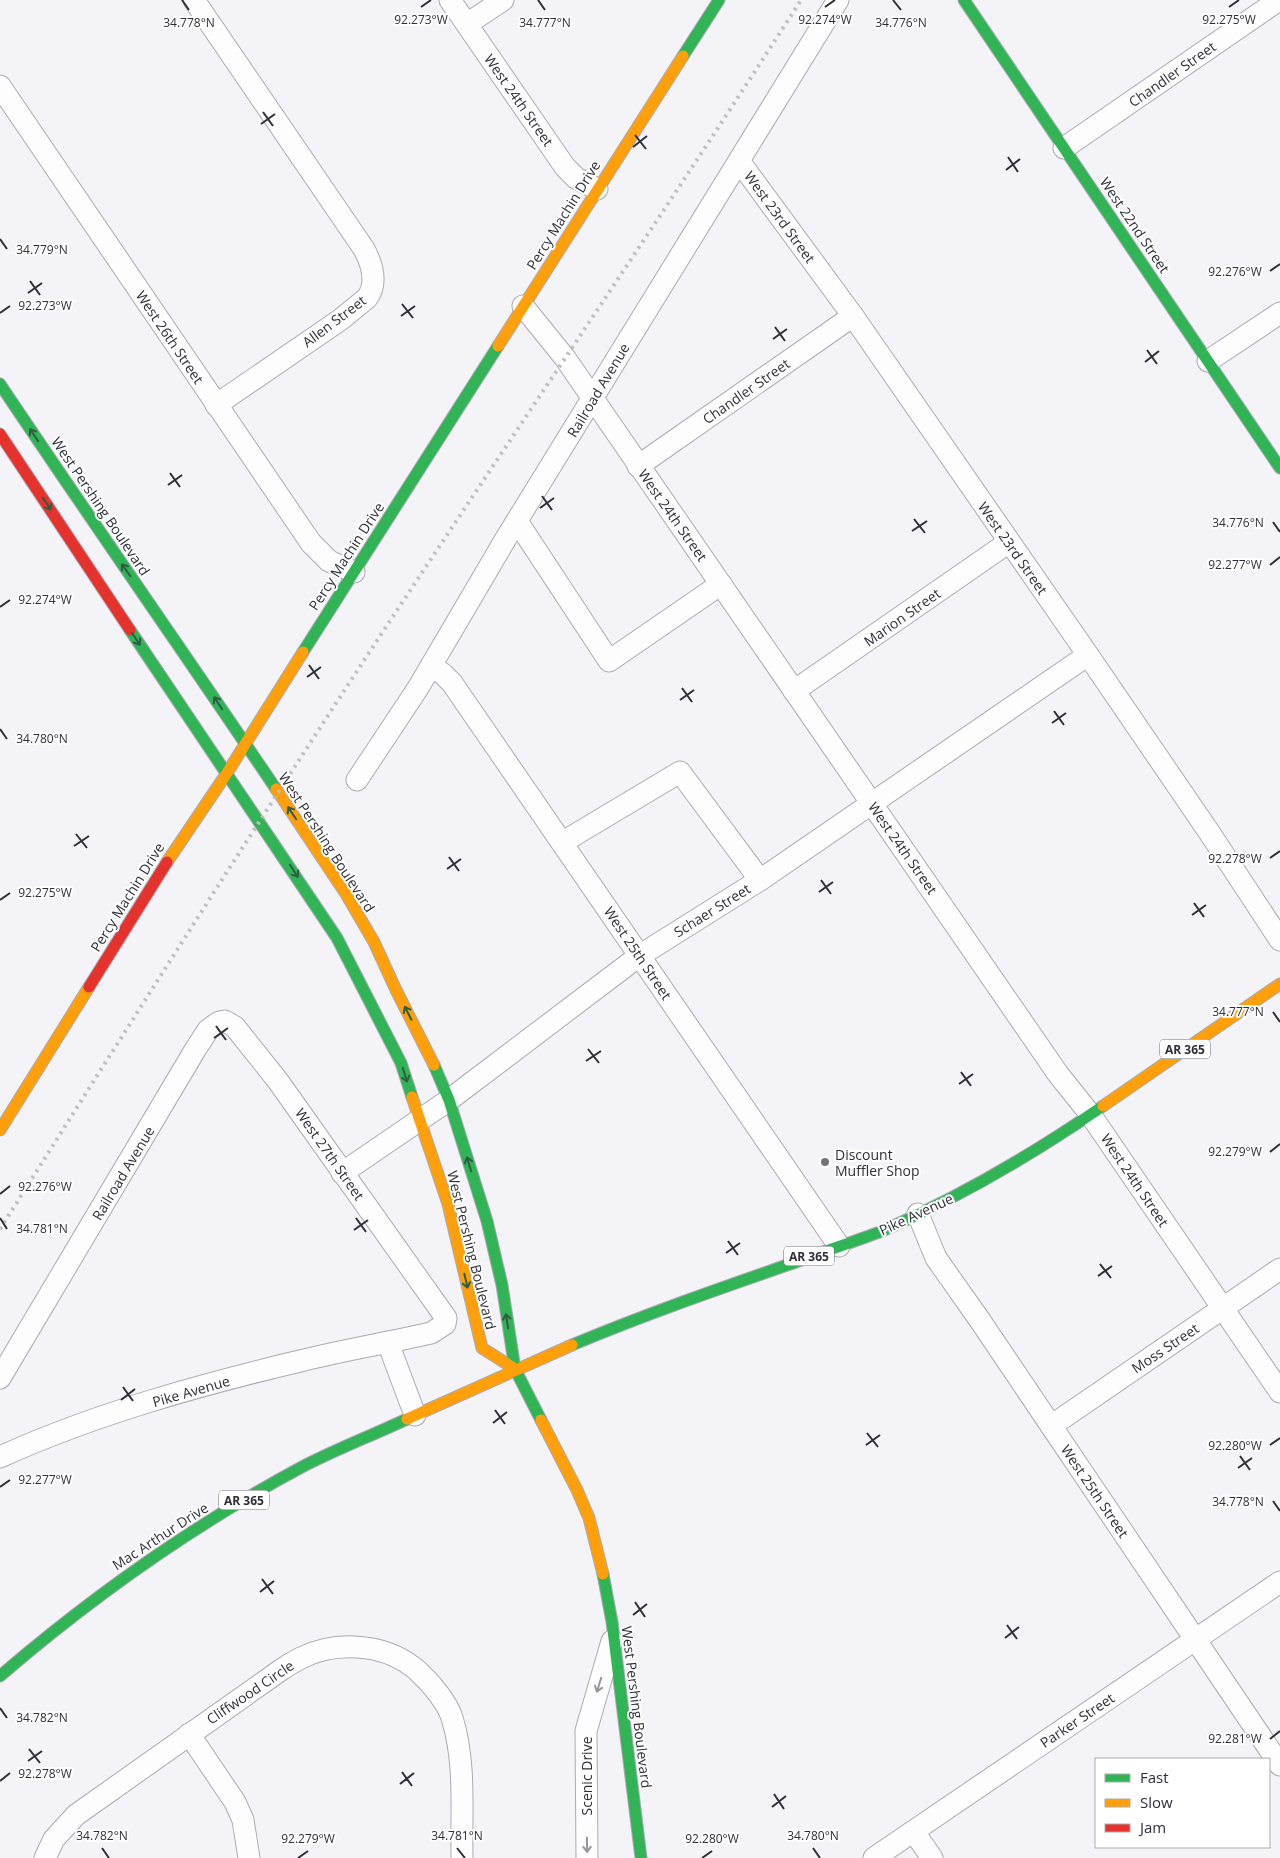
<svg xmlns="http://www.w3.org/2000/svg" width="1280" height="1858" font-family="'Open Sans',sans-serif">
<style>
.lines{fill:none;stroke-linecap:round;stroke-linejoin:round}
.street-casing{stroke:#aaabb2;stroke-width:23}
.fast-casing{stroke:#aaabb2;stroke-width:13}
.slow-casing{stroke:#aaabb2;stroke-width:13}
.jam-casing{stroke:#aaabb2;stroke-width:13}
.street{stroke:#fdfdfe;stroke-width:21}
.fast{stroke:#30b455;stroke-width:11}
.slow{stroke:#ff9f0a;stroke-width:11}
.jam{stroke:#e5322d;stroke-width:11}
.rail{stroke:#bebec1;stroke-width:4;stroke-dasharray:2.5 5;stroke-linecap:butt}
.oneway{stroke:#2e5d42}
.oneway2{stroke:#95969b}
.ticks{fill:none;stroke:#2d2e38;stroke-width:2}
.poi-dot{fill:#72737b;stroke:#fff;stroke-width:2}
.labels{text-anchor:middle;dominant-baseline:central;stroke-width:4;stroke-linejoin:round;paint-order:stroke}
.shield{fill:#fff;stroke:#6c6d74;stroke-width:1}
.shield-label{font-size:12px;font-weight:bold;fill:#2d2e38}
.street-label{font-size:14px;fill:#2d2e38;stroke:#fff}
.poi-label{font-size:14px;fill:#2d2e38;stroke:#fff;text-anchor:start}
.ticks-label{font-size:12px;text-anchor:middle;fill:#2d2e38;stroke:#fff;stroke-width:4;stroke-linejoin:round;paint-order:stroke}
</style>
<rect width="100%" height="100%" fill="#f3f3f8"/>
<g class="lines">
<!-- street casing -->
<g class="street-casing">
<g id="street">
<path d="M194 0 364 249C372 264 378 283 367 298L340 320 216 405"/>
<polyline points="450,0 565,167 576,178 597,189"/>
<polyline points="467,24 503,0"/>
<polyline points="0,86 311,543 329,561 354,572"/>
<polyline points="1064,148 1279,0"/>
<polyline points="739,161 853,316 1088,655 1209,832 1280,940"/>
<polyline points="523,306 565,358 1058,1074 1090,1114 1280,1392"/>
<polyline points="1208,361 1280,313"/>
<polyline points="638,466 853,316"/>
<polyline points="517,521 609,661 721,584"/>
<polyline points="431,666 443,674 452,683 839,1246"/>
<polyline points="794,691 1009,542"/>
<polyline points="357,780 418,688 505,540 838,0"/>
<polyline points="563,842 680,772 760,880"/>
<polyline points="342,1173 449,1100 639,956 760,880 1088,655"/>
<polyline points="918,1214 936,1258 979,1319 1280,1765"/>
<polyline points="388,1343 415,1415"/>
<path d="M0 1378 195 1050 208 1030 219 1022 225 1021 235 1027 278 1081 446 1318 445 1324 431 1333C387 1343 343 1350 300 1361 199 1385 95 1414 0 1457"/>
<polyline points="1051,1426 1280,1269"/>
<polyline points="189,1734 235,1802 243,1820 249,1858"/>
<polyline points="914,1832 932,1858"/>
<path d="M45 1858 54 1839 76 1815 278 1672C285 1667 293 1662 301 1658 335 1641 382 1643 413 1667 418 1670 422 1676 427 1680 436 1690 448 1704 452 1718 466 1762 461 1812 462 1858"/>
<polyline points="587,1858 586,1731 612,1641"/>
<polyline points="874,1858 1280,1582"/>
</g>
</g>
<!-- fast casing -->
<g class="fast-casing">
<g id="fast">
<polyline points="964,0 1280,468"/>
<polyline points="683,56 719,0"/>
<path d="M0 384C91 520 185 654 276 789"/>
<polyline points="130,630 337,938 401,1063 412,1097"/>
<polyline points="303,652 498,346"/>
<polyline points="434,1065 449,1100 487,1221 502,1285 515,1369 541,1420"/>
<path d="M572 1345C646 1314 721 1288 796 1262 824 1251 854 1242 882 1231 960 1197 1033 1154 1103 1106"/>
<polyline points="603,1574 612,1622 641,1858"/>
<path d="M0 1676C92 1597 192 1526 300 1468 334 1450 371 1436 407 1419"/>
</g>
</g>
<!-- slow casing -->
<g class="slow-casing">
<g id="slow">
<polyline points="498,346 683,56"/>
<polyline points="276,789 346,894 374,942 396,990 434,1065"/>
<polyline points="167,862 227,773 303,652"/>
<polyline points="412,1097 448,1204 482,1348 515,1369"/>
<polyline points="1103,1106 1280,984"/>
<polyline points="0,1130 89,987"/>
<polyline points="407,1419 572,1345"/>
<polyline points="541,1420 577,1490 589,1518 603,1574"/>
</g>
</g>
<!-- jam casing -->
<g class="jam-casing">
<g id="jam">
<polyline points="0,434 130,630"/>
<polyline points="89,987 167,862"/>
</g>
</g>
<!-- street -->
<use href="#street" class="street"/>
<!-- fast -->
<use href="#fast" class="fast"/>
<!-- slow -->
<use href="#slow" class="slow"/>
<!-- jam -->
<use href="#jam" class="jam"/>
<!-- rail -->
<path class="rail" d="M0 1229C145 1000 289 772 439 547 560 365 683 184 801 0"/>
</g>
<!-- one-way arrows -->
<defs><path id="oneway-shaft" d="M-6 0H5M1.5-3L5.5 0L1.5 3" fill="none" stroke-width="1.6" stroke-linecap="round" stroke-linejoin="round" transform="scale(1.25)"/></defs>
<g class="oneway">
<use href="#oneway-shaft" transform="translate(34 435) rotate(-124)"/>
<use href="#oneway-shaft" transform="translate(47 504) rotate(56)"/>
<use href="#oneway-shaft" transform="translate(126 570) rotate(-125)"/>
<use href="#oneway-shaft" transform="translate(136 639) rotate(57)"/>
<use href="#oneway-shaft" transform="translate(218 703) rotate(-123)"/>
<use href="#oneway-shaft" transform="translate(292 813) rotate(-124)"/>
<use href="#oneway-shaft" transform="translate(294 871) rotate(57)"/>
<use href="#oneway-shaft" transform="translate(408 1013) rotate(-117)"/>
<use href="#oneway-shaft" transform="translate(405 1075) rotate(72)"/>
<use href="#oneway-shaft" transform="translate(469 1164) rotate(-107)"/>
<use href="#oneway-shaft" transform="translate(466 1281) rotate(77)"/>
<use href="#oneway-shaft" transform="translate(507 1321) rotate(-99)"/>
</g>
<g class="oneway2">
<use href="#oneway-shaft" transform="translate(599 1685) rotate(107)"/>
<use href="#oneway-shaft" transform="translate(587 1845) rotate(89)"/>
</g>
<!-- ticks -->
<path class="ticks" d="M182 0 189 10M538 0 545 10M893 0 901 10M421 7 431 0M825 7 835 0M1229 7 1239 0M263 112 273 126M261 124 275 114M635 135 646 149M633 147 647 136M1008 157 1018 172M1006 170 1020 159M0 239 7 249M1270 271 1280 264M30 281 40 295M28 293 42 283M402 304 413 318M0 313 10 306M401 316 415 306M775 327 785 341M773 339 787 329M1147 350 1157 364M1145 362 1159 351M170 473 180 487M168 485 182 475M542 496 552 510M540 508 554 498M914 519 925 533M1273 522 1280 532M912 531 927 521M1270 565 1280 557M0 607 10 600M309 665 319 679M307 677 321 667M682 688 692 702M680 700 694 690M1054 711 1064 725M1052 723 1066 713M0 729 7 739M76 834 87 848M74 846 89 836M449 857 459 871M1270 858 1280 851M447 869 461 859M821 880 831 894M819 892 833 882M0 900 10 893M1194 903 1204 917M1192 915 1206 905M1273 1012 1280 1022M216 1026 226 1040M214 1038 228 1028M588 1049 599 1063M586 1061 601 1051M961 1072 971 1086M959 1084 973 1074M1270 1152 1280 1144M0 1194 10 1186M0 1218 7 1229M356 1218 366 1232M354 1230 368 1220M728 1241 738 1255M726 1253 740 1243M1100 1264 1111 1278M1098 1276 1112 1266M123 1387 133 1401M121 1400 135 1389M495 1410 505 1424M493 1423 507 1412M867 1433 878 1447M866 1445 880 1435M1270 1445 1280 1438M1240 1456 1250 1470M1238 1468 1252 1458M0 1487 10 1480M1273 1501 1280 1511M262 1579 273 1594M260 1592 274 1581M635 1602 645 1617M633 1615 647 1604M1007 1625 1017 1639M1005 1638 1019 1627M0 1708 7 1718M1270 1739 1280 1731M29 1749 40 1763M28 1761 42 1751M402 1772 412 1786M0 1781 10 1773M400 1784 414 1773M774 1794 784 1809M772 1807 786 1796M102 1848 109 1858M457 1848 465 1858M813 1848 820 1858M298 1858 308 1851M702 1858 712 1851"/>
<!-- markers -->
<circle class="poi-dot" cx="825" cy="1162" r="5"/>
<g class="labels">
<!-- shield labels -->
<g class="shield">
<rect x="1160" y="1039.5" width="50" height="19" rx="4"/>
<rect x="784" y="1246.5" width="50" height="19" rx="4"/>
<rect x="219" y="1490.5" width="50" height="19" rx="4"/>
</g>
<g class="shield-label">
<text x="1185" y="1049">AR 365</text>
<text x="809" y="1256">AR 365</text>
<text x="244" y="1500">AR 365</text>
</g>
<!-- street labels -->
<g class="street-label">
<text transform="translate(1172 74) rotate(-35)">Chandler Street</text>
<text transform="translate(519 100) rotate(55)">West 24th Street</text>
<text transform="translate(563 215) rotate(-58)">Percy Machin Drive</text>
<text transform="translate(780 217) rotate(54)">West 23rd Street</text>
<text transform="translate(1135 225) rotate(56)">West 22nd Street</text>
<text transform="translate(334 321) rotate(-37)">Allen Street</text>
<text transform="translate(170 337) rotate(56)">West 26th Street</text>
<text transform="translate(598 390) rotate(-59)">Railroad Avenue</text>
<text transform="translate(746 391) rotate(-35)">Chandler Street</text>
<text transform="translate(101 506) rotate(56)">West Pershing Boulevard</text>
<text transform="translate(673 515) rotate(55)">West 24th Street</text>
<text transform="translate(1013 548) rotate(55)">West 23rd Street</text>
<text transform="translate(346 556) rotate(-57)">Percy Machin Drive</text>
<text transform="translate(902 617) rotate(-35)">Marion Street</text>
<text transform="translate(327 842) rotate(57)">West Pershing Boulevard</text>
<text transform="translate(903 848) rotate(55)">West 24th Street</text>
<text transform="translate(127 897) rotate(-58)">Percy Machin Drive</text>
<text transform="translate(712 910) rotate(-32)">Schaer Street</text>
<text transform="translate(638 953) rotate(56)">West 25th Street</text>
<text transform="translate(330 1154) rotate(55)">West 27th Street</text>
<text transform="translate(123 1173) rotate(-59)">Railroad Avenue</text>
<text transform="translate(1135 1180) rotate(56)">West 24th Street</text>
<text transform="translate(916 1214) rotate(-25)">Pike Avenue</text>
<text transform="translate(472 1250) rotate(76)">West Pershing Boulevard</text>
<text transform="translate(1165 1348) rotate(-34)">Moss Street</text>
<text transform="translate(191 1391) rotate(-16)">Pike Avenue</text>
<text transform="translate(1095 1491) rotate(56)">West 25th Street</text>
<text transform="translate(160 1536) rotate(-33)">Mac Arthur Drive</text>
<text transform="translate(250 1692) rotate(-34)">Cliffwood Circle</text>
<text transform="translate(637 1707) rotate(83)">West Pershing Boulevard</text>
<text transform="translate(1077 1720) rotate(-34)">Parker Street</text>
<text transform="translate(586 1776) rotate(-90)">Scenic Drive</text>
</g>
<!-- poi labels -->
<g class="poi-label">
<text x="835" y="1154">Discount<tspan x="835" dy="16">Muffler Shop</tspan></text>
</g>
</g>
<g class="ticks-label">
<text x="825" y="24">92.274°W</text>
<text x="421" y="24">92.273°W</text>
<text x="1229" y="24">92.275°W</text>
<text x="189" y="27">34.778°N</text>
<text x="545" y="27">34.777°N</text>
<text x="901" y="27">34.776°N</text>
<text x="42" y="254">34.779°N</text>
<text x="1235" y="276">92.276°W</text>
<text x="45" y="310">92.273°W</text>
<text x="1238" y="527">34.776°N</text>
<text x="1235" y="569">92.277°W</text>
<text x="45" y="604">92.274°W</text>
<text x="42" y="743">34.780°N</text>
<text x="1235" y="863">92.278°W</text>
<text x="45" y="897">92.275°W</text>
<text x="1238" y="1016">34.777°N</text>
<text x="1235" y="1156">92.279°W</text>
<text x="45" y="1191">92.276°W</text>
<text x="42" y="1233">34.781°N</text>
<text x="1235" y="1450">92.280°W</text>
<text x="45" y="1484">92.277°W</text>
<text x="1238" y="1506">34.778°N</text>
<text x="42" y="1722">34.782°N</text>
<text x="1235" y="1743">92.281°W</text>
<text x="45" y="1778">92.278°W</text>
<text x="102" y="1840">34.782°N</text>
<text x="457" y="1840">34.781°N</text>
<text x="813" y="1840">34.780°N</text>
<text x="308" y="1843">92.279°W</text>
<text x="712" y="1843">92.280°W</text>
</g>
<!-- legend -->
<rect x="1095" y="1758" width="175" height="90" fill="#ffffff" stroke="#ababaf"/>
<rect x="1105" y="1774" width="25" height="8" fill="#30b455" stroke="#ababaf"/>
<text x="1140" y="1783" font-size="15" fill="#2d2e38">Fast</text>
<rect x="1105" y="1799" width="25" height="8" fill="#ff9f0a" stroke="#ababaf"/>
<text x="1140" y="1808" font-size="15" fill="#2d2e38">Slow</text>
<rect x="1105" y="1824" width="25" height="8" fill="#e5322d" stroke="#ababaf"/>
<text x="1140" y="1833" font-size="15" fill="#2d2e38">Jam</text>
</svg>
